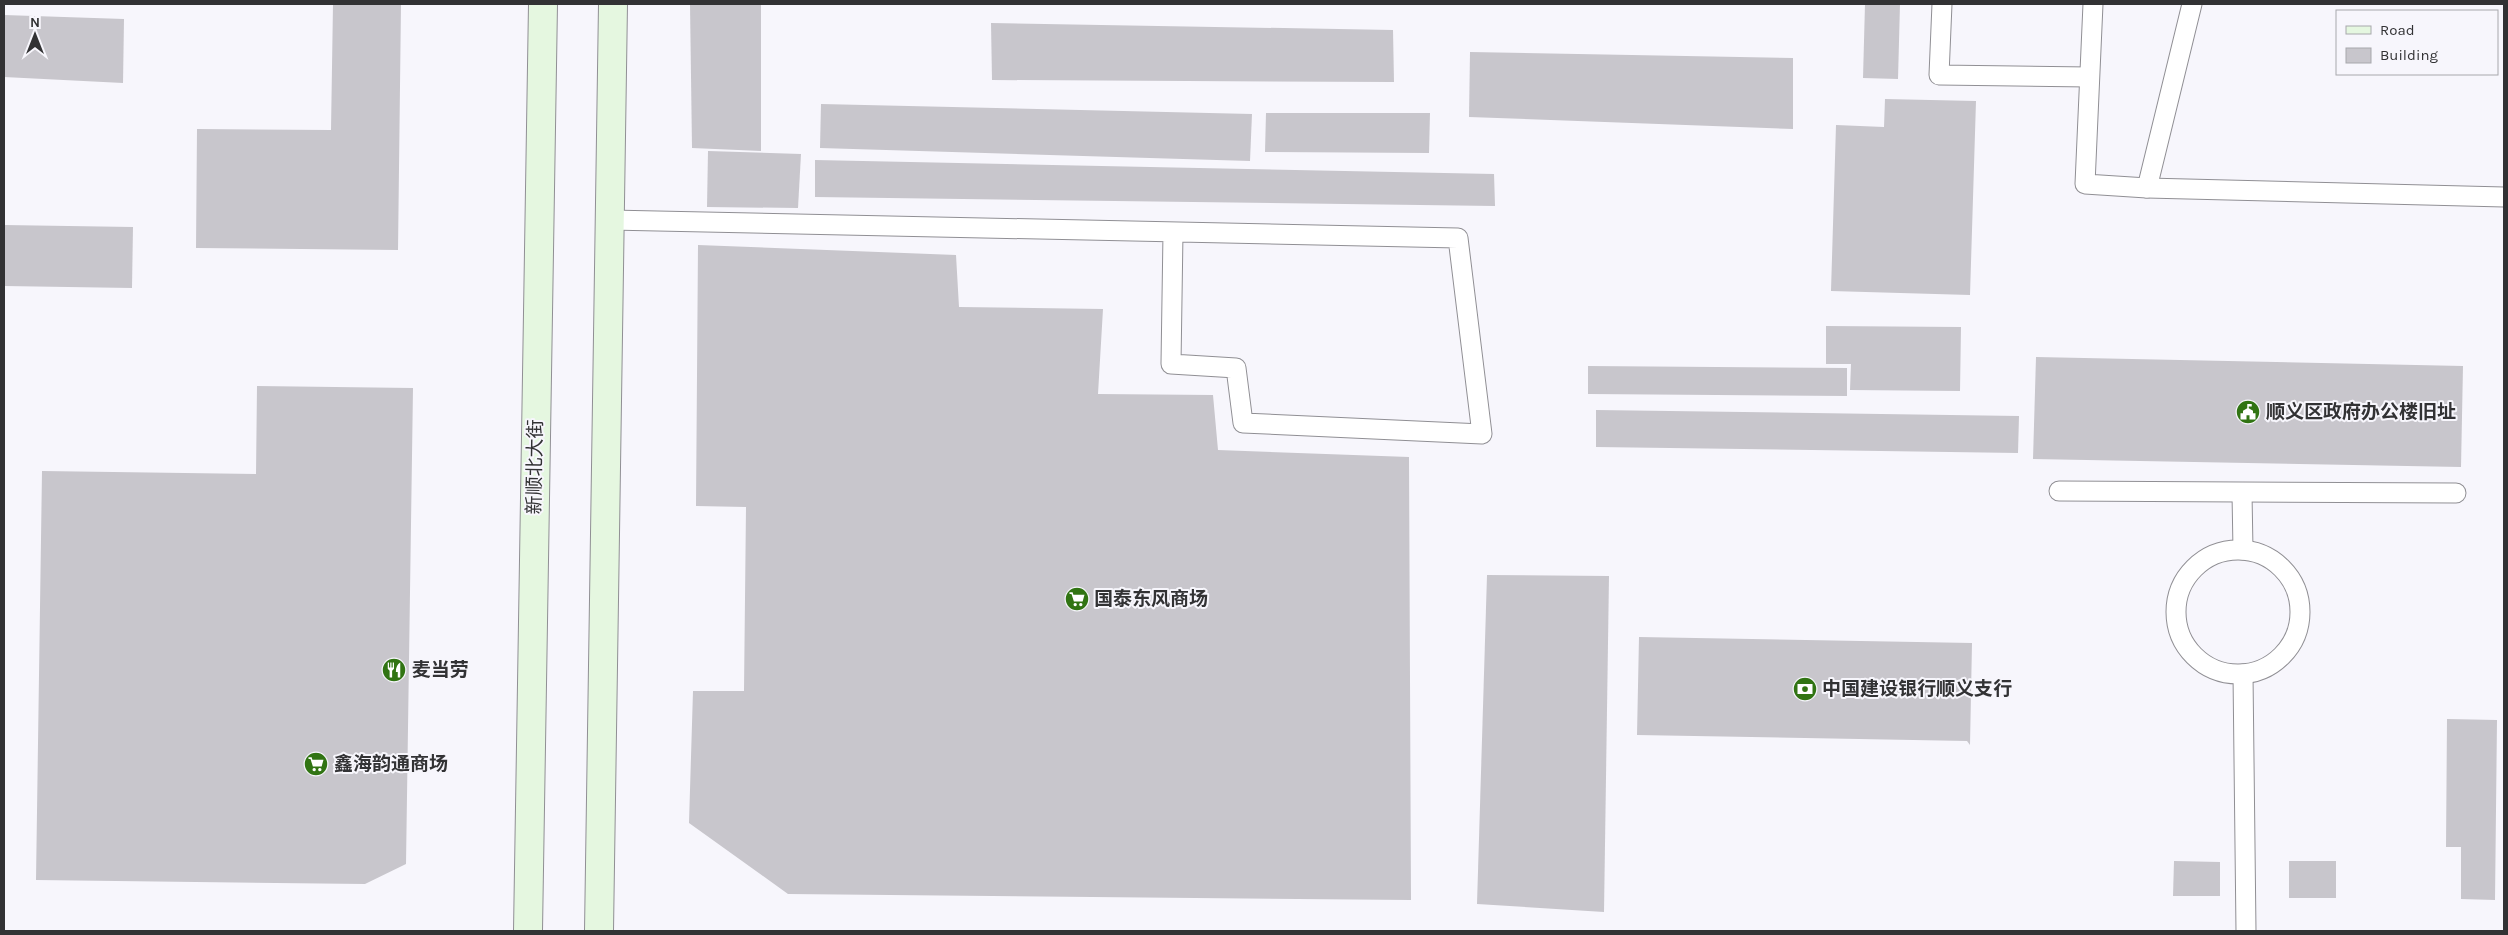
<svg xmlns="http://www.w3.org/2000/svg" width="2508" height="935" font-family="Karla,'Noto Sans SC',sans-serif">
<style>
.building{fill:#c8c6cc}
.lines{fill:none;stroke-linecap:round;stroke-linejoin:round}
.lane-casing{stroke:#908f94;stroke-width:21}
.secondary-casing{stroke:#908f94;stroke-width:30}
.lane{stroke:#fff;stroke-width:19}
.secondary{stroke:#e5f7e0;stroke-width:28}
.labels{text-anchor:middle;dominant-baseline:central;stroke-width:4;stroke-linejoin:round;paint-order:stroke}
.poi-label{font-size:19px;font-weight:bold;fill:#323234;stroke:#f7f6fc;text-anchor:start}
.street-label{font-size:19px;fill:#323234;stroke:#f7f6fc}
</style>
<rect width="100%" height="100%" fill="#f7f6fc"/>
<!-- building -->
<g class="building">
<polygon points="333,4 401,4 398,250 196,248 197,129 331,130"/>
<polygon points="690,4 761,4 761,151 692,148"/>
<polygon points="1865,4 1900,4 1898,79 1863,78"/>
<polygon points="4,15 124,19 123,83 4,77"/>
<polygon points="991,23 1393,30 1394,82 992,80"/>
<polygon points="1470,52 1793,58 1793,129 1469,117"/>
<polygon points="1885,99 1976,101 1970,295 1831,291 1836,125 1884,127"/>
<polygon points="821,104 1252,114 1250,161 820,148"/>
<polygon points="1266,113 1430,113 1429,153 1265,152"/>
<polygon points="708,151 801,154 798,208 707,207"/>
<polygon points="815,160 1494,174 1495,206 815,197"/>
<polygon points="4,225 133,227 132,288 4,286"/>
<polygon points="698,245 956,255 959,307 1103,309 1098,394 1213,395 1218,450 1409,457 1411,900 788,894 689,823 693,691 744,691 746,507 696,506"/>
<polygon points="1826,326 1961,327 1960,391 1850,390 1851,364 1826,364"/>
<polygon points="2036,357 2463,366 2461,467 2033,459"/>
<polygon points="1588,366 1847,368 1847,396 1588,394"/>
<polygon points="257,386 413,388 406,864 365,884 36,880 42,471 256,474"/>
<polygon points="1596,410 2019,416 2018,453 1596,447"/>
<polygon points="1487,575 1609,576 1604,912 1477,904"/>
<polygon points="1639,637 1972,643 1970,745 1967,741 1637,735"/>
<polygon points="2447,719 2497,720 2495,900 2461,899 2461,847 2446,847"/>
<polygon points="2174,861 2220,862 2220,896 2173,896"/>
<rect x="2289" y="861" width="47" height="37"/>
</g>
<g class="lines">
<!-- lane casing -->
<g class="lane-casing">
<g id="lane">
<polyline points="1942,4 1939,75 2089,77"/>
<polyline points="2093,4 2085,184 2147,188 2504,197"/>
<polyline points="2147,188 2192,4"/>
<polyline points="610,220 1458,238 1482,434 1243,423 1236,368 1171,364 1173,233"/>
<polyline points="2059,491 2456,493"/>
<polyline points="2242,493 2243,550"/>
<circle cx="2238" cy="612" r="62"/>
<polyline points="2243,674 2246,931"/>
</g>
</g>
<!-- secondary casing -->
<g class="secondary-casing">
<g id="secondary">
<polyline points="528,931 543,4"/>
<polyline points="599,931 613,4"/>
</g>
</g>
<!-- lane -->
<use href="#lane" class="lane"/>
<!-- secondary -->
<use href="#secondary" class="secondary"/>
</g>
<!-- icons -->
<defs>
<g id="civic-disc" transform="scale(1.25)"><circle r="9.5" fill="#317413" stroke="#f7f6fc"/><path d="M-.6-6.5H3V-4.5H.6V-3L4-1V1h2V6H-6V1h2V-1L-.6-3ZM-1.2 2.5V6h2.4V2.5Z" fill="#fff"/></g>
<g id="supermarket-disc" transform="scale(1.25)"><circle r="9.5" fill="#317413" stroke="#f7f6fc"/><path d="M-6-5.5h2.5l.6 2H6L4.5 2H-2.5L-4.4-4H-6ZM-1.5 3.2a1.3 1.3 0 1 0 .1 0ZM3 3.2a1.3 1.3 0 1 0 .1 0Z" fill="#fff"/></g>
<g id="restaurant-disc" transform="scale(1.25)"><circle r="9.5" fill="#317413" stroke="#f7f6fc"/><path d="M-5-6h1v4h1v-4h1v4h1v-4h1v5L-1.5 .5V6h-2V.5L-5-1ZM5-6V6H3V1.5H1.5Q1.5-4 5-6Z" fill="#fff"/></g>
<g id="bank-disc" transform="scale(1.25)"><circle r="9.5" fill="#317413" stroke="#f7f6fc"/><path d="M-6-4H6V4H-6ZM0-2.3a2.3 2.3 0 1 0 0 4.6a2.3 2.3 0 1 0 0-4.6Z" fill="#fff"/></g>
</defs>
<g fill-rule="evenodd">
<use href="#civic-disc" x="2248" y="412"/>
<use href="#supermarket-disc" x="1077" y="599"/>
<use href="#restaurant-disc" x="394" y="670"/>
<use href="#bank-disc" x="1805" y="689"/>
<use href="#supermarket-disc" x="316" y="764"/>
</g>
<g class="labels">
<!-- poi labels -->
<g class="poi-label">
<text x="2266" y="412">顺义区政府办公楼旧址</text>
<text x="1094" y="599">国泰东风商场</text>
<text x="412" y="670">麦当劳</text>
<text x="1822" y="689">中国建设银行顺义支行</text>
<text x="334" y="764">鑫海韵通商场</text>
</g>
<!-- street labels -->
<g class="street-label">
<text transform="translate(535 467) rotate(-89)">新顺北大街</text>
</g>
</g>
<!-- border -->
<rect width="2508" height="935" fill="none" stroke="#323234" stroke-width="10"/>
<!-- legend -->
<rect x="2336" y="10" width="162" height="65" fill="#f7f6fc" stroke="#a8a8ac"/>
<rect x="2346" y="26" width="25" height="8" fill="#e5f7e0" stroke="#a8a8ac"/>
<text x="2380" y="35" font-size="15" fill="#323234">Road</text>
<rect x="2346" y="48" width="25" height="15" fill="#c8c6cc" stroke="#a8a8ac"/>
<text x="2380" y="60" font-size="15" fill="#323234">Building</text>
<!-- north arrow -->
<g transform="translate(35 35)" stroke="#f7f6fc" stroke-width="4" paint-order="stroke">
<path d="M0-4L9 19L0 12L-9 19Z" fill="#323234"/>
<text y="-8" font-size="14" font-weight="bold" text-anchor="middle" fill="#323234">N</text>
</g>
</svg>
